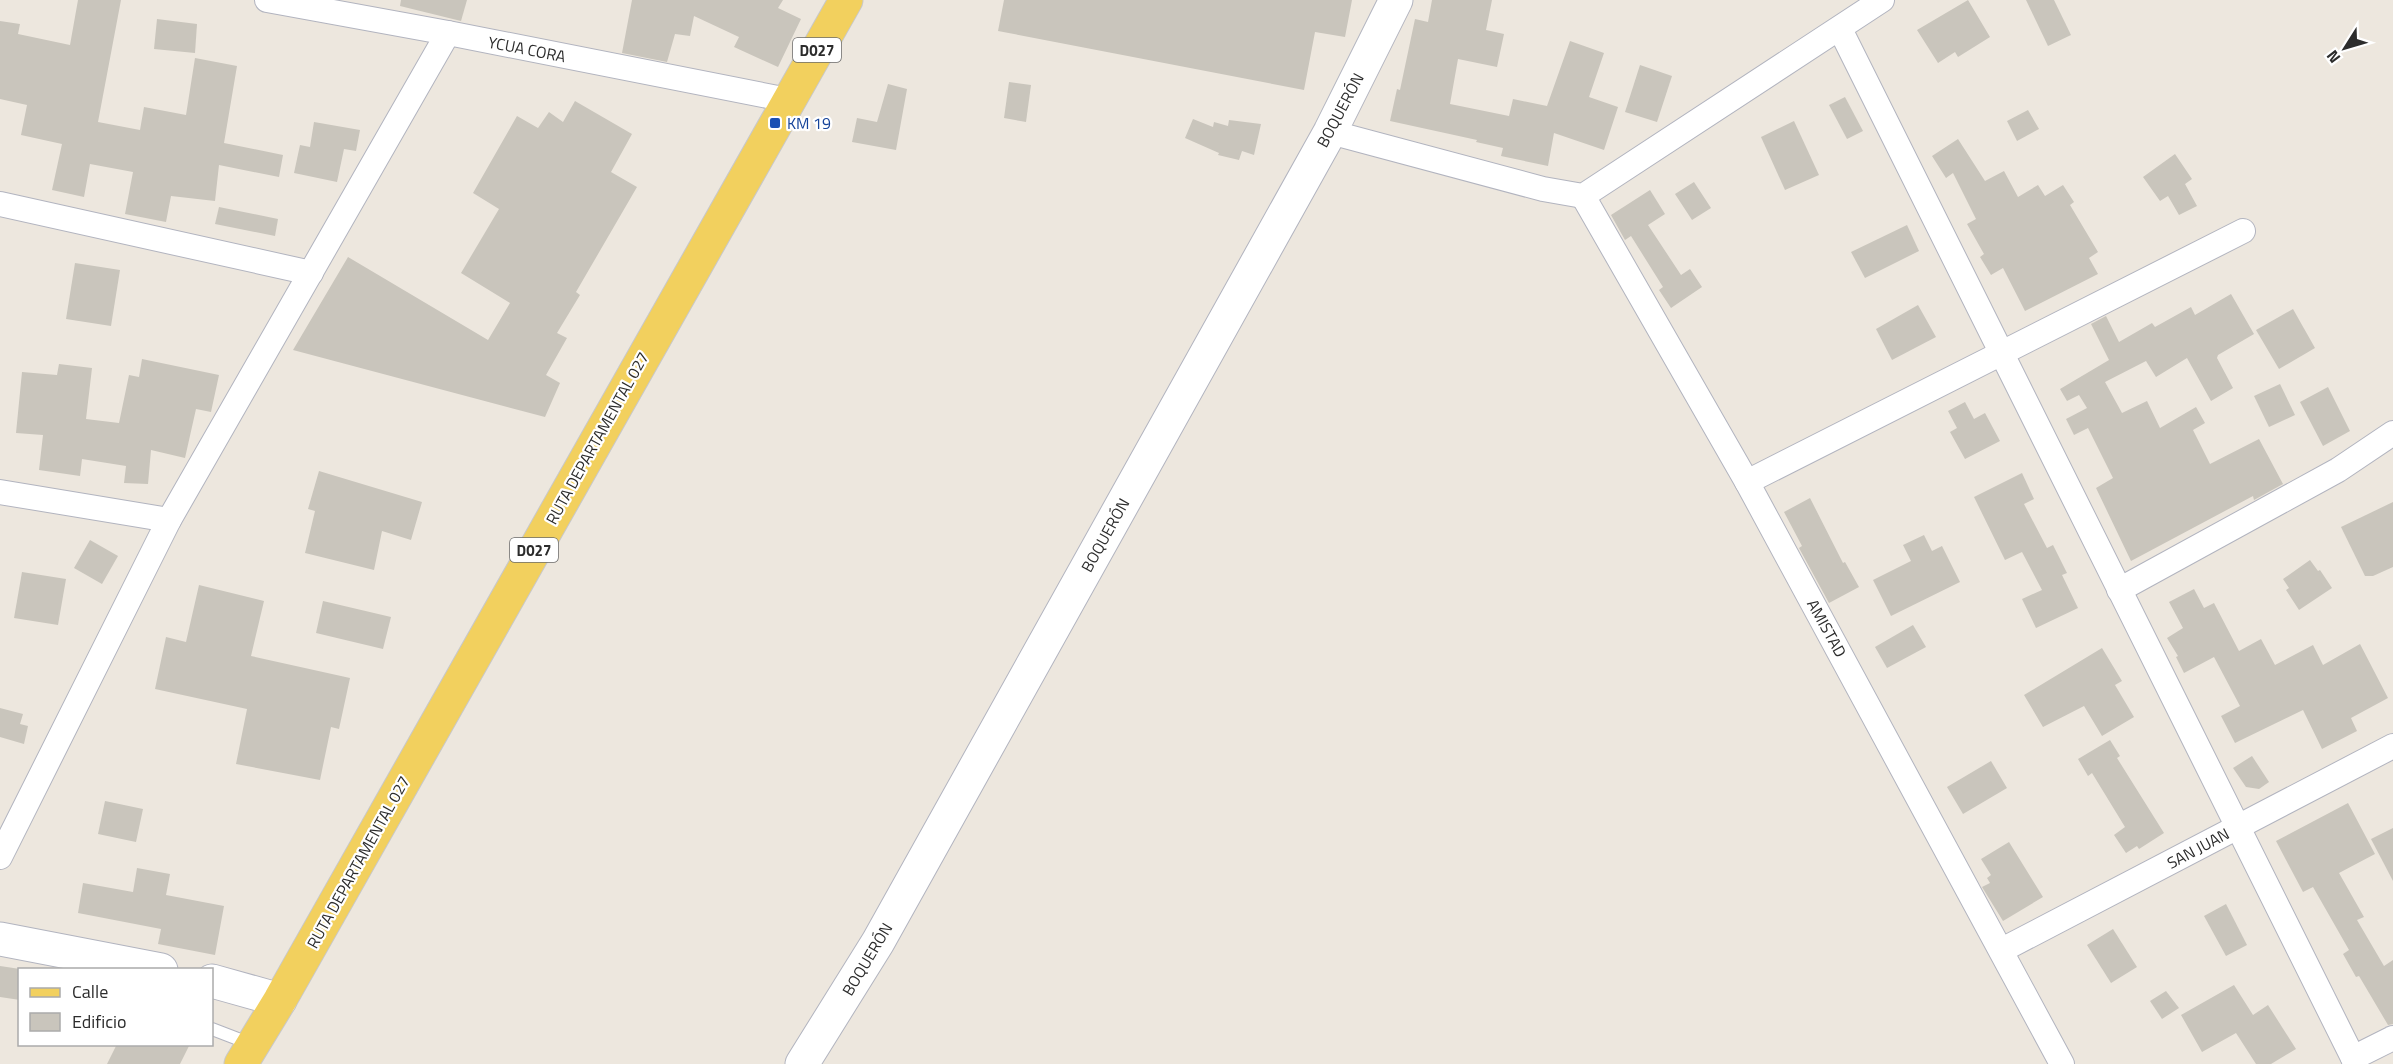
<svg xmlns="http://www.w3.org/2000/svg" width="2393" height="1064" font-family="'Titillium Web',sans-serif">
<style>
.building{fill:#c9c5bc}
.lines{fill:none;stroke-linecap:round;stroke-linejoin:round}
.lane-casing{stroke:#b2b4bf;stroke-width:14}
.street-casing{stroke:#b2b4bf;stroke-width:26}
.secondary-casing{stroke:#b2b4bf;stroke-width:35}
.primary-casing{stroke:#c8c8c8;stroke-width:35}
.lane{stroke:#fff;stroke-width:12}
.street{stroke:#fff;stroke-width:24}
.secondary{stroke:#fff;stroke-width:33}
.primary{stroke:#f2d05e;stroke-width:33}
.transit-dot{fill:#1a4fb4;stroke:#fff;stroke-width:2}
.labels{text-anchor:middle;dominant-baseline:central;stroke-width:4.5;stroke-linejoin:round;paint-order:stroke}
.shield{fill:#fff;stroke:#6b6b6b;stroke-width:1.5}
.shield-label{font-size:15px;font-weight:bold;fill:#2c2c2c}
.street-label{font-size:16px;fill:#2c2c2c;stroke:#fff}
.transit-label{font-size:16px;fill:#164399;stroke:#fff;text-anchor:start}
</style>
<rect width="100%" height="100%" fill="#ede7de"/>
<!-- building -->
<g class="building">
<polygon points="78,0 121,0 98,122 140,130 144,107 186,115 195,58 237,66 224,143 283,155 279,177 219,165 215,201 171,196 166,222 125,214 133,172 90,164 84,197 52,190 62,144 21,135 27,105 0,99 0,21 20,24 18,34 70,45"/>
<polygon points="401,0 467,0 461,21 400,6"/>
<polygon points="632,0 783,0 778,8 801,19 778,67 734,47 739,37 694,16 690,36 675,34 667,62 622,53"/>
<polygon points="1004,0 1352,0 1345,37 1315,32 1304,90 998,31"/>
<polygon points="1432,0 1492,0 1486,30 1504,34 1497,67 1458,59 1450,104 1509,116 1513,99 1547,106 1570,41 1604,53 1589,97 1618,107 1604,150 1554,133 1548,166 1501,156 1503,148 1476,142 1477,140 1390,121 1397,89 1400,90 1415,19 1428,22"/>
<polygon points="1968,0 1990,37 1958,57 1955,52 1938,63 1917,30"/>
<polygon points="2026,0 2054,0 2071,35 2048,46"/>
<polygon points="157,19 197,24 195,53 154,49"/>
<polygon points="1640,65 1672,76 1657,122 1625,112"/>
<polygon points="1009,82 1031,85 1026,122 1004,118"/>
<polygon points="888,84 907,89 896,150 852,142 857,118 877,122"/>
<polygon points="1845,97 1863,131 1847,139 1829,105"/>
<polygon points="575,101 632,134 611,172 637,187 576,292 580,295 557,333 567,338 546,375 560,383 545,417 293,350 348,257 488,340 510,303 461,273 499,209 473,193 517,116 538,128 549,112 563,122"/>
<polygon points="2028,110 2039,129 2017,141 2007,121"/>
<polygon points="1193,119 1213,127 1214,122 1228,126 1229,120 1261,124 1254,155 1242,151 1239,160 1218,155 1219,153 1185,138"/>
<polygon points="1794,121 1819,175 1785,190 1761,137"/>
<polygon points="314,122 360,130 356,151 344,149 337,182 294,173 300,145 310,147"/>
<polygon points="1958,139 1985,181 2004,171 2018,197 2038,185 2045,196 2063,185 2074,202 2070,205 2098,252 2089,258 2098,274 2025,311 2003,268 1991,275 1980,257 1984,254 1967,224 1976,219 1953,173 1946,178 1932,156"/>
<polygon points="2175,154 2192,179 2185,184 2197,206 2179,215 2168,196 2160,201 2143,177"/>
<polygon points="1694,182 1711,208 1692,220 1675,194"/>
<polygon points="1650,190 1665,214 1648,225 1681,275 1690,269 1702,287 1671,308 1659,290 1663,287 1631,236 1625,240 1611,215"/>
<polygon points="219,207 278,219 275,236 215,224"/>
<polygon points="1907,225 1919,251 1865,278 1851,252"/>
<polygon points="75,263 120,270 111,326 66,319"/>
<polygon points="2231,294 2254,334 2218,355 2217,358 2233,388 2211,401 2187,358 2156,377 2146,361 2105,382 2122,413 2147,401 2160,428 2196,407 2205,423 2193,430 2210,464 2259,439 2283,484 2254,500 2253,496 2131,561 2096,488 2113,478 2088,428 2074,435 2066,419 2087,408 2079,395 2067,401 2060,389 2109,360 2091,324 2106,316 2119,342 2152,323 2155,327 2191,307 2195,315"/>
<polygon points="1918,305 1936,337 1892,360 1876,329"/>
<polygon points="2293,309 2315,348 2279,369 2256,330"/>
<polygon points="142,359 219,375 211,412 196,409 185,458 151,450 148,484 124,483 126,466 82,459 80,476 39,470 43,435 16,433 22,372 57,375 59,364 92,368 86,419 119,423 129,375 139,377"/>
<polygon points="2280,384 2295,415 2269,427 2254,396"/>
<polygon points="2328,387 2350,431 2323,446 2300,402"/>
<polygon points="1965,402 1974,419 1985,413 2000,441 1965,459 1950,432 1957,428 1948,411"/>
<polygon points="319,471 422,502 411,540 382,531 374,570 305,553 315,511 308,509"/>
<polygon points="2022,473 2034,499 2024,504 2047,548 2053,545 2067,573 2062,575 2078,608 2036,628 2022,599 2042,590 2022,552 2005,560 1974,497"/>
<polygon points="1810,498 1843,563 1845,562 1859,587 1829,603 1799,548 1802,546 1784,512"/>
<polygon points="2393,502 2393,567 2373,576 2365,576 2341,527"/>
<polygon points="1924,535 1932,551 1942,546 1960,582 1891,616 1873,580 1911,561 1903,545"/>
<polygon points="90,540 118,556 102,584 74,568"/>
<polygon points="2310,560 2318,571 2320,570 2332,588 2299,610 2286,590 2289,588 2283,579"/>
<polygon points="22,572 66,579 58,625 14,618"/>
<polygon points="199,585 264,601 251,656 350,678 339,729 331,727 320,780 236,764 247,709 155,689 166,637 186,642"/>
<polygon points="2194,589 2204,608 2214,603 2239,651 2261,639 2275,665 2313,645 2323,665 2360,644 2388,698 2351,718 2357,731 2322,749 2303,710 2235,743 2221,716 2240,706 2214,657 2184,673 2176,657 2178,656 2167,638 2183,628 2169,602"/>
<polygon points="323,601 391,617 383,649 316,633"/>
<polygon points="1913,625 1926,647 1887,668 1875,647"/>
<polygon points="2102,648 2122,681 2115,685 2134,717 2102,736 2084,706 2043,727 2024,695"/>
<polygon points="0,708 23,714 20,724 28,726 24,744 0,737"/>
<polygon points="2110,740 2120,756 2117,758 2164,833 2139,849 2137,846 2126,853 2114,835 2125,827 2092,773 2088,776 2078,759"/>
<polygon points="2252,756 2269,782 2259,789 2246,787 2233,768"/>
<polygon points="1991,761 2007,788 1963,814 1947,787"/>
<polygon points="105,801 143,809 136,842 98,834"/>
<polygon points="2348,803 2375,854 2339,873 2364,917 2357,920 2384,966 2393,960 2393,1024 2388,1025 2359,976 2356,977 2343,954 2349,950 2313,887 2303,892 2276,841"/>
<polygon points="2393,828 2393,881 2371,839"/>
<polygon points="2009,842 2043,897 2003,921 1982,887 1990,883 1987,878 1991,875 1981,859"/>
<polygon points="137,868 170,874 166,895 224,906 215,955 158,944 161,929 78,913 83,883 133,892"/>
<polygon points="2226,904 2247,945 2226,956 2204,916"/>
<polygon points="2113,929 2137,967 2111,983 2087,945"/>
<polygon points="0,966 20,969 20,1000 0,997"/>
<polygon points="2234,985 2253,1015 2268,1005 2296,1049 2271,1064 2256,1064 2236,1033 2202,1052 2181,1015"/>
<polygon points="2166,991 2179,1008 2162,1019 2150,1001"/>
<polygon points="117,1044 190,1044 180,1064 107,1064"/>
</g>
<g class="lines">
<!-- lane casing -->
<g class="lane-casing">
<polyline id="lane" points="212,1029 251,1044"/>
</g>
<!-- street casing -->
<g class="street-casing">
<g id="street">
<polyline points="267,0 448,33 788,100"/>
<polyline points="1840,29 2356,1064"/>
<polyline points="1330,132 1543,189 1583,196 1882,0"/>
<polyline points="1583,196 1747,482 2062,1064"/>
<polyline points="0,204 311,273"/>
<polyline points="1747,482 2243,231"/>
<polyline points="0,492 169,520"/>
<polyline points="2119,590 2338,470 2393,433"/>
<polyline points="0,857 169,520 448,33"/>
<polyline points="2002,950 2393,746"/>
<polyline points="2353,1058 2393,1038"/>
</g>
</g>
<!-- secondary casing -->
<g class="secondary-casing">
<g id="secondary">
<polyline points="0,939 161,970"/>
<polyline points="212,981 280,1000"/>
<polyline points="802,1064 878,942 1330,132 1396,0"/>
</g>
</g>
<!-- primary casing -->
<g class="primary-casing">
<polyline id="primary" points="241,1064 280,1000 846,0"/>
</g>
<!-- lane -->
<use href="#lane" class="lane"/>
<!-- street -->
<use href="#street" class="street"/>
<!-- secondary -->
<use href="#secondary" class="secondary"/>
<!-- primary -->
<use href="#primary" class="primary"/>
</g>
<!-- markers -->
<rect class="transit-dot" x="769" y="117" width="12" height="12" rx="3"/>
<g class="labels">
<!-- shield labels -->
<g class="shield">
<rect x="793" y="38" width="48" height="24" rx="4.5"/>
<rect x="510" y="538" width="48" height="24" rx="4.5"/>
</g>
<g class="shield-label">
<text x="817" y="50">D027</text>
<text x="534" y="550">D027</text>
</g>
<!-- street labels -->
<g class="street-label">
<text transform="translate(527 49) rotate(11)">YCUA CORA</text>
<text transform="translate(1340 110) rotate(-62)">BOQUERÓN</text>
<text transform="translate(597 438) rotate(-61)">RUTA DEPARTAMENTAL 027</text>
<text transform="translate(1105 535) rotate(-61)">BOQUERÓN</text>
<text transform="translate(1827 628) rotate(61)">AMISTAD</text>
<text transform="translate(2198 848) rotate(-28)">SAN JUAN</text>
<text transform="translate(358 862) rotate(-61)">RUTA DEPARTAMENTAL 027</text>
<text transform="translate(867 959) rotate(-59)">BOQUERÓN</text>
</g>
<!-- transit labels -->
<g class="transit-label">
<text x="787" y="123">KM 19</text>
</g>
</g>
<!-- legend -->
<rect x="18" y="968" width="195" height="78" fill="#ffffff" stroke="#ababab" stroke-width="1.5"/>
<rect x="30" y="988" width="30" height="9" fill="#f2d05e" stroke="#ababab" stroke-width="1.5"/>
<text x="72" y="998" font-size="18" fill="#2c2c2c">Calle</text>
<rect x="30" y="1013" width="30" height="18" fill="#c9c5bc" stroke="#ababab" stroke-width="1.5"/>
<text x="72" y="1028" font-size="18" fill="#2c2c2c">Edificio</text>
<!-- north arrow -->
<g transform="translate(2345 48) rotate(233)" stroke="#ffffff" stroke-width="4.5" paint-order="stroke">
<path d="M0-4.5L10 22L0 15L-10 22Z" fill="#2c2c2c"/>
<text y="-9" font-size="16" font-weight="bold" text-anchor="middle" fill="#2c2c2c">N</text>
</g>
</svg>
